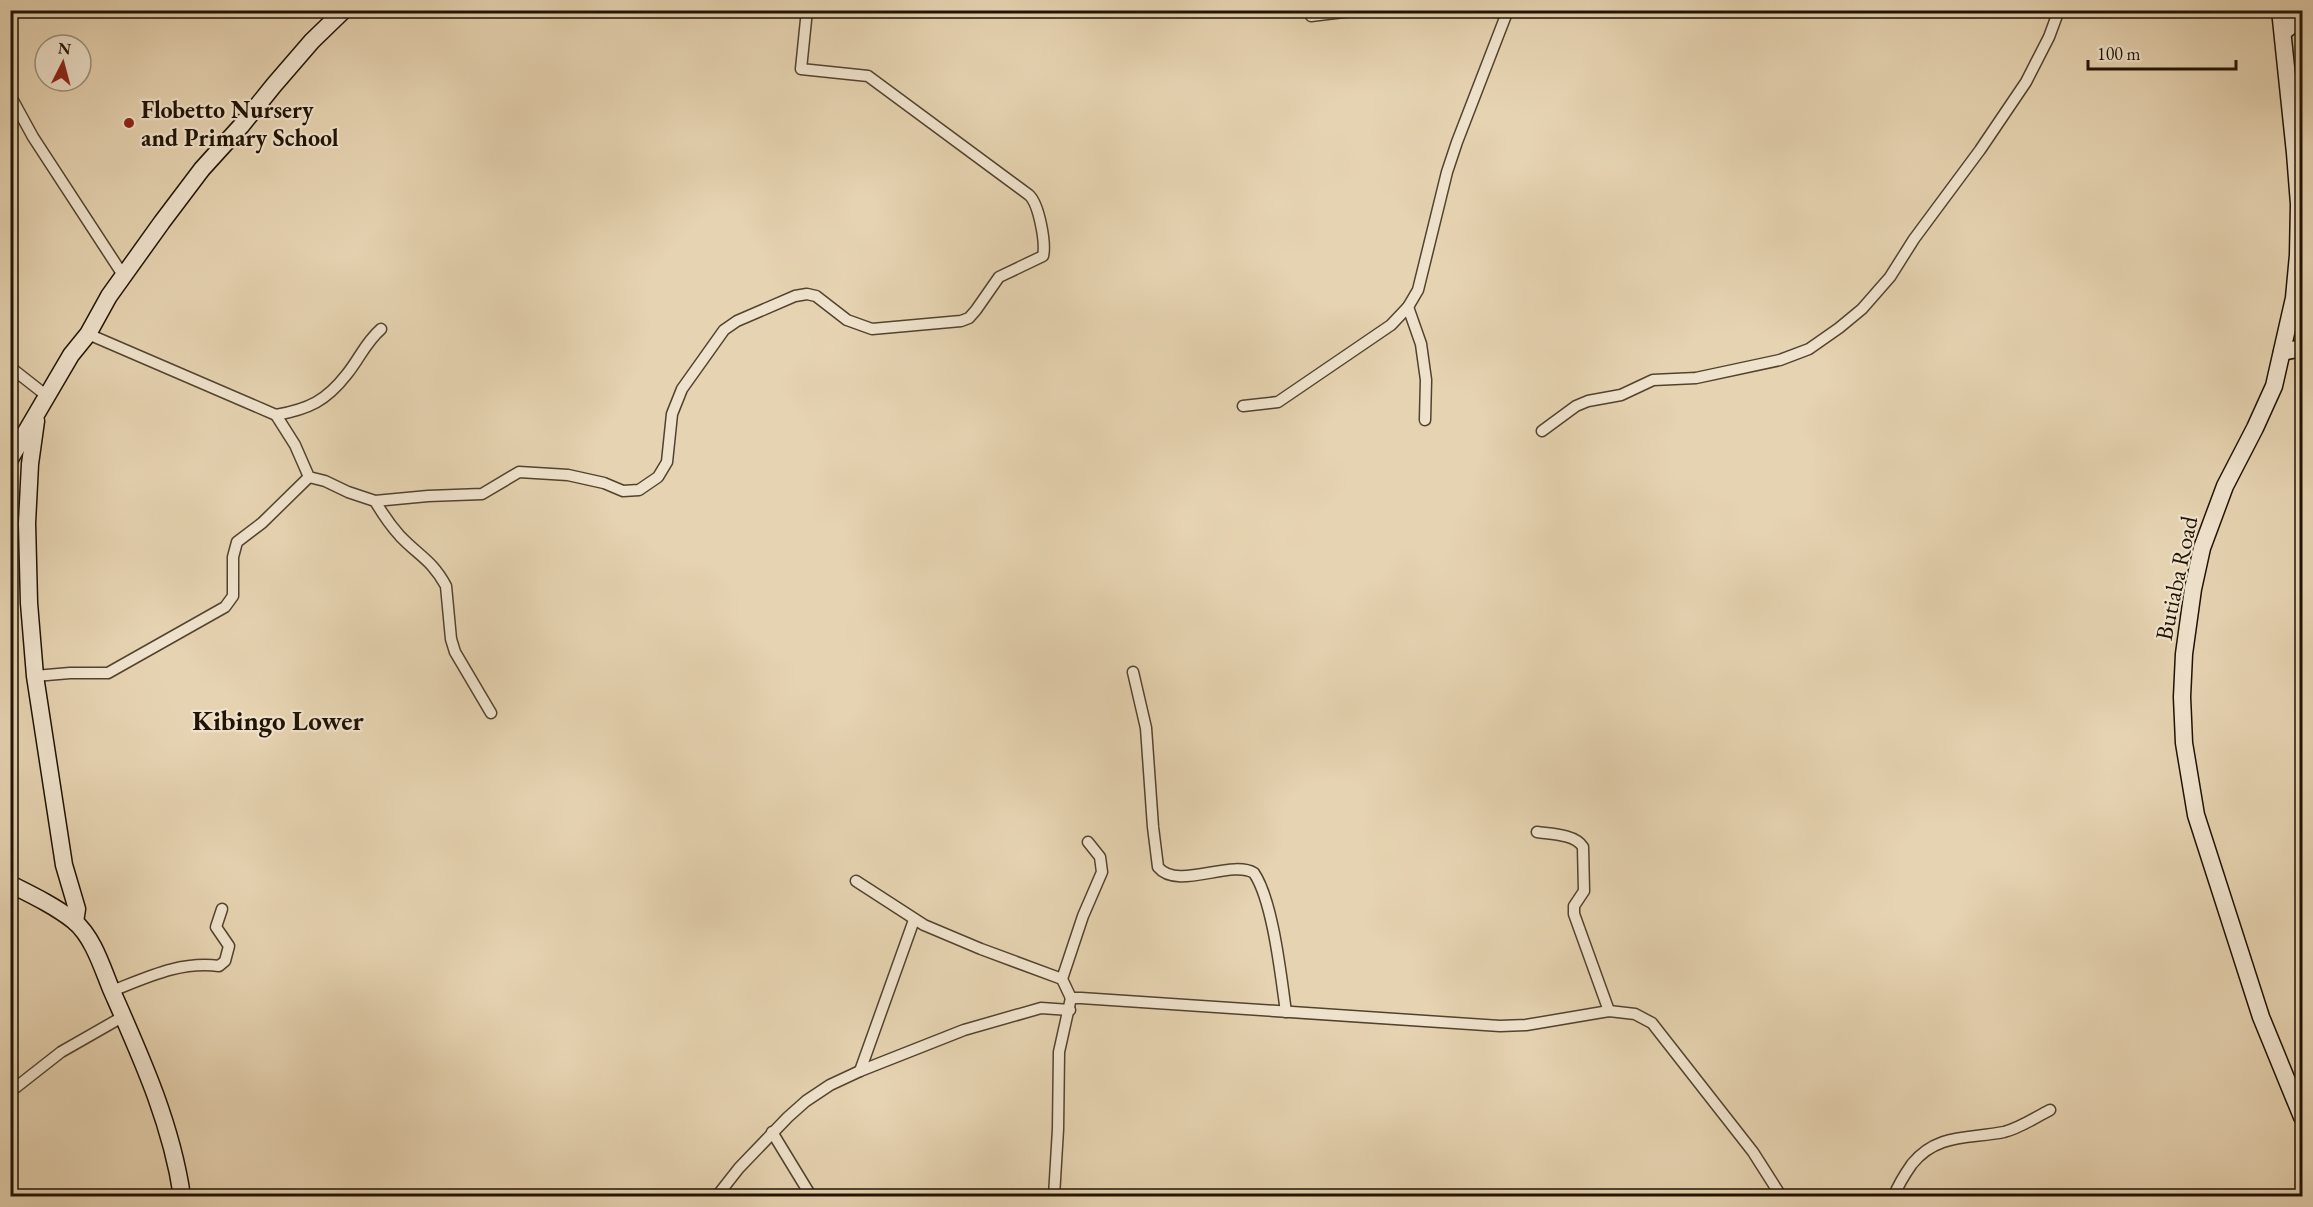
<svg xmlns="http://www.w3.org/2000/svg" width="2313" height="1207" font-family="'EB Garamond',serif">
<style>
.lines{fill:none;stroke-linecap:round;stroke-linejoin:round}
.street-casing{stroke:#52432f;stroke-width:13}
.secondary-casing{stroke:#201304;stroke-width:19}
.street{stroke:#efe2cc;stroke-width:10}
.secondary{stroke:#efe2cc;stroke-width:16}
.poi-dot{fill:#8f2418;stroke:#efe2cc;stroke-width:2}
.labels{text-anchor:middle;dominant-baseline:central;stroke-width:4.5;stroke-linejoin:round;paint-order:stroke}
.poi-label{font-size:24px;font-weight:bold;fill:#201304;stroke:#efe2cc;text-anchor:start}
.street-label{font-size:24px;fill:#201304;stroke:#efe2cc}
.quarter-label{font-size:27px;font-weight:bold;fill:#201304;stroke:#efe2cc}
</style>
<rect width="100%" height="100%" fill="#e6d3b1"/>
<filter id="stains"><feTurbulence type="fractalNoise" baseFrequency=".00333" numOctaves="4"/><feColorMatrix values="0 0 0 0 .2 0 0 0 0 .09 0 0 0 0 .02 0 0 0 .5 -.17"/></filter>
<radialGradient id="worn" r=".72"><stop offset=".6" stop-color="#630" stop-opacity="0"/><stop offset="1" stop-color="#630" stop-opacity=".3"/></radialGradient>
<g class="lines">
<!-- street casing -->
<g class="street-casing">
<g id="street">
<polyline points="1311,16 1360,10"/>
<polyline points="10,95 33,137 123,275"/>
<polyline points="1408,307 1421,344 1426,380 1425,420"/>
<path d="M88 334 276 415C309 409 326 401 347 374 360 358 365 343 381 329"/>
<polyline points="10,367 47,396"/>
<polyline points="1243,406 1278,402 1391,325 1408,307 1418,290 1447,172 1457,142 1508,10"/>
<path d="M276 415 295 445 309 477 325 481 348 492 375 501 428 496 482 494 519 472 568 475 604 483 623 491 639 490 658 477 667 462 672 414 682 389 724 330 737 321 795 296 807 294 816 296 847 320 872 329 961 321 969 318 976 310 999 277 1043 256C1046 243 1039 204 1029 195L868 76 801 69 807 10"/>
<polyline points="1542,431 1576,406 1588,401 1621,395 1653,380 1696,378 1780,360 1809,349 1839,328 1862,309 1890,277 1914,239 1980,150 2026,82 2049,37 2059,10"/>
<path d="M375 501C382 513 391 526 400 536 419 556 432 560 446 586L451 639 455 652 491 713"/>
<path d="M1133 672 1146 728 1153 827 1158 867C1177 891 1231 859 1254 873 1273 901 1281 977 1286 1012"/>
<polyline points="35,676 70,673 108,673 225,607 233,596 233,557 237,542 262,523 309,477"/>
<path d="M1537 832C1550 834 1575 834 1583 847L1584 891 1574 906V914L1609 1011"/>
<polyline points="856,881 924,925 981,949 1062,979"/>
<path d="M112 991C148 977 180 961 219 966L225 961 229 946 216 927 222 909"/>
<polyline points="1071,998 1062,979 1083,916 1102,872 1100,857 1088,842"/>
<polyline points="860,1071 914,920"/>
<polyline points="10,1092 61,1052 124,1016"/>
<polyline points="772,1132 811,1196"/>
<polyline points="717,1196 739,1168 788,1117 806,1101 830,1085 860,1071 964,1030 1041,1008 1070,1010"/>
<polyline points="1054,1196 1058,1129 1059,1052 1071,998 1081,998 1500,1026 1526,1025 1609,1011 1635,1014 1652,1023 1753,1152 1781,1196"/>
<path d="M1894 1196C1898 1185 1905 1174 1912 1164 1937 1133 1969 1139 2004 1132 2020 1128 2036 1117 2050 1110"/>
</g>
</g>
<!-- secondary casing -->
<g class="secondary-casing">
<g id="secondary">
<polyline points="2280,10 2295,153 2299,204 2298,255 2294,298 2274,386 2255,428 2225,486 2202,548 2193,589 2184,654 2182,697 2184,743 2196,815 2261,1017 2302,1117"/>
<polyline points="2283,32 2302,17"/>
<polyline points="2282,352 2302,348"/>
<polyline points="36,421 30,464 27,523 29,603 35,676 64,865 77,909 75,922"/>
<polyline points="10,459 71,355 88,334 109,296 162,222 202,169 241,126 274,85 312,41 344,10"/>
<path d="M10 884C32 895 55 906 74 921 93 937 102 967 111 989 141 1057 171 1122 182 1196"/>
</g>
</g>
<!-- street -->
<use href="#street" class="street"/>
<!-- secondary -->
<use href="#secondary" class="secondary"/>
</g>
<!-- markers -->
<circle class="poi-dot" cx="129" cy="123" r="6"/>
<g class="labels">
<!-- poi labels -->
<g class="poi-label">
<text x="141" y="109">Flobetto Nursery<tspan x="141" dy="28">and Primary School</tspan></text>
</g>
<!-- street labels -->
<g class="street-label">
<text transform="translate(2176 578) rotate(-78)">Butiaba Road</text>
</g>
<!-- quarter labels -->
<g class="quarter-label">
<text x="278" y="720">Kibingo Lower</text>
</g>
</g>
<!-- margin -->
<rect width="2313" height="1207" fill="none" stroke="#e6d3b1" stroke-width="36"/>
<rect x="12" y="12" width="2289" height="1183" fill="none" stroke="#201304" stroke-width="3"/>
<rect x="18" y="18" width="2277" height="1171" fill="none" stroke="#201304" stroke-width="1.5"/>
<!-- north arrow -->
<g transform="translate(63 63) rotate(6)"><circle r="28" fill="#efe2cc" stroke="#9c8f7c" stroke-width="1.5"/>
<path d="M0-4.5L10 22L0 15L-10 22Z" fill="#8f2418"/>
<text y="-9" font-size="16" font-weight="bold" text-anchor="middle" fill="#201304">N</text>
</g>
<!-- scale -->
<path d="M2088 60v9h148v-9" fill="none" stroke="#201304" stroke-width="3"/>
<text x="2097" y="60" font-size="18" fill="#201304" stroke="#efe2cc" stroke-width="4.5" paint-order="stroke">100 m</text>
<rect width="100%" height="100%" filter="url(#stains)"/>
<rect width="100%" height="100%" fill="url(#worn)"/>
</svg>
